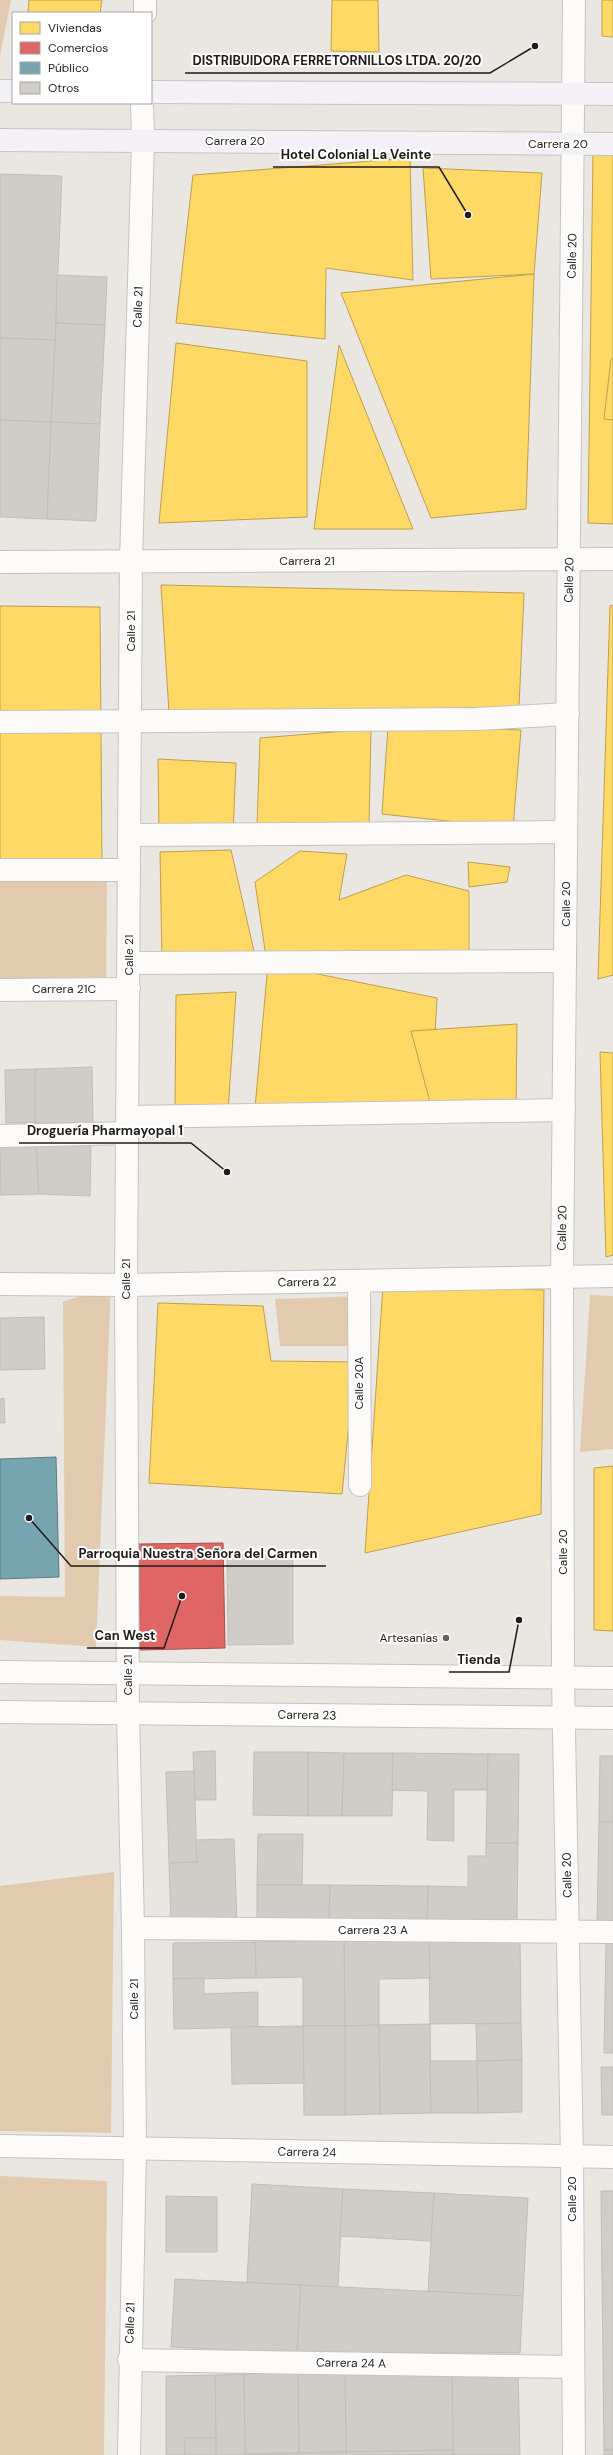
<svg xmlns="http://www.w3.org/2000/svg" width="613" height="2455" font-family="'DM Sans',sans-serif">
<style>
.green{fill:#e2caaf}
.homes{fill:#ffd966;stroke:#bca04f}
.shops{fill:#e06666;stroke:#a6504f}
.public{fill:#76a5af;stroke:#5c7c82}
.building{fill:#d0cdc9;stroke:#c1bdb9}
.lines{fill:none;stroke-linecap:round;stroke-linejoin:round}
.minor-casing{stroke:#c6c3bf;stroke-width:24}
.major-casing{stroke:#c7c4c2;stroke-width:24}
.minor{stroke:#fcfbfa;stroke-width:22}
.major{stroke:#f3f1f5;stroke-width:22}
.poi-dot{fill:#66635f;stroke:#fff;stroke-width:1.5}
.labels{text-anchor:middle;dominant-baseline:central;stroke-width:4;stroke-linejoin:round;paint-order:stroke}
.street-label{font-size:12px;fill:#1f1c19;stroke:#fff}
.poi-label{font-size:12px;fill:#1f1c19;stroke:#fff;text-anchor:end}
.leader{fill:none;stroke:#1f1c19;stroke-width:1.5}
.callout-dot{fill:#1f1c19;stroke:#fff;stroke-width:1.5}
.callout-label{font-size:13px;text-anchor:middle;font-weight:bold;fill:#1f1c19;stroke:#fff;stroke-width:4;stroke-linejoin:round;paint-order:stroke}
</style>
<rect width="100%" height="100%" fill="#eae6e1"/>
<!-- green -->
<g class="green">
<polygon points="0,0 11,0 0,56"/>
<polygon points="0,876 107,876 106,977 0,979"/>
<polygon points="111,1285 96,1647 0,1640 0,1596 65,1597 63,1302"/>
<polygon points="590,1295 613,1296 613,1449 580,1452"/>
<polygon points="365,1296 354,1346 280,1346 275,1299"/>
<polygon points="114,1872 111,2133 0,2131 0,1886"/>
<polygon points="0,2176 107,2181 104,2455 0,2455"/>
</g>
<!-- homes -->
<g class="homes">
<polygon points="29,0 102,0 100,13 28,13"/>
<polygon points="332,0 378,0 379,52 331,51"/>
<polygon points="602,0 613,0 613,37 602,36"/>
<polygon points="593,152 613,153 613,524 588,523"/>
<polygon points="410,158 413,280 326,268 325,339 176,323 193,175"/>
<polygon points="423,168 542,173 534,274 431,279"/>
<polygon points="534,274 526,509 431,518 341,293"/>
<polygon points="176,343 307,361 307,517 159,523"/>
<polygon points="339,345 413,529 314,529"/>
<polygon points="611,359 613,359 613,420 604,419"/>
<polygon points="161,585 524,593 519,707 169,713"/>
<polygon points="613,605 613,975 598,979 610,606"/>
<polygon points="0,606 100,607 102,862 0,861"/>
<polygon points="388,726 521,730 513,828 382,814"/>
<polygon points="371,729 369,827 257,826 260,738"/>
<polygon points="158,759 236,763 233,834 159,831"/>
<polygon points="231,850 256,960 162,959 160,852"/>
<polygon points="300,851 347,854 339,900 406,875 469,891 469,958 266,957 255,882"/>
<polygon points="468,862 510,867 507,882 469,887"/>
<polygon points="268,964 437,998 431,1106 255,1108"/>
<polygon points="236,992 228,1112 175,1110 176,995"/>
<polygon points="517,1024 516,1109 431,1106 411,1031"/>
<polygon points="600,1052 613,1053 613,1255 606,1257"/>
<polygon points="383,1285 544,1290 541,1514 365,1553"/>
<polygon points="158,1303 263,1306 271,1361 355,1362 342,1494 149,1483"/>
<polygon points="613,1466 613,1631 594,1630 594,1468"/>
</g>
<!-- shops -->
<polygon class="shops" points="223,1543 225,1648 140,1650 139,1544"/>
<!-- public -->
<polygon class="public" points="56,1457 59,1577 0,1579 0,1459"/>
<!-- building -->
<g class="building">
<polygon points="0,174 62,176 55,340 0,338"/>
<polygon points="57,275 107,277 105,325 56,323"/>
<polygon points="56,323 105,325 100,424 51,422"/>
<polygon points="0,338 55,340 51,422 0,420"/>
<polygon points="0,420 51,422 47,519 0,517"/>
<polygon points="51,422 100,424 96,521 47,519"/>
<polygon points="92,1067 93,1123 35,1123 35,1069"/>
<polygon points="35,1069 35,1123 6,1123 5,1070"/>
<polygon points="1,1142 36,1142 39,1194 0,1195"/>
<polygon points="36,1142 91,1142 90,1196 39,1194"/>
<polygon points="44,1317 45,1369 0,1370 0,1318"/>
<polygon points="4,1398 5,1423 0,1423 0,1399"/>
<polygon points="293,1554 293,1644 228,1645 227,1556"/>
<polygon points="215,1751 216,1800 195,1800 193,1752"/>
<polygon points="254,1752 308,1752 308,1816 253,1815"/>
<polygon points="308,1752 344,1753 342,1816 308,1816"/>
<polygon points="344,1753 393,1753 392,1816 342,1816"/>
<polygon points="393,1753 488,1754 487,1790 454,1790 454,1841 427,1840 428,1791 392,1790"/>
<polygon points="488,1754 519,1754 518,1843 486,1843"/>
<polygon points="600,1756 613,1756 613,1822 599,1822"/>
<polygon points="194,1771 197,1862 169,1863 166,1772"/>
<polygon points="599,1822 613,1822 613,1923 597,1923"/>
<polygon points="258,1834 303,1834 302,1885 257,1885"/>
<polygon points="234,1839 237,1922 171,1924 169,1863 197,1862 196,1840"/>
<polygon points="486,1843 518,1843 517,1922 427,1921 428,1886 468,1887 468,1856 486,1856"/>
<polygon points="257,1885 330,1885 329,1921 257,1920"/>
<polygon points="330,1885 428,1886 427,1921 329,1921"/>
<polygon points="520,1937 521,2023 430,2024 429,1939"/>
<polygon points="429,1939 430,1978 379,1979 379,2025 345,2026 344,1940"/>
<polygon points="344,1940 345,2026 303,2026 303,1977 256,1978 255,1942"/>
<polygon points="255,1942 256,1978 173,1979 173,1943"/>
<polygon points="606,1943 613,1943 613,2053 604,2053"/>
<polygon points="204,1978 204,1994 258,1992 258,2027 174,2029 173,1979"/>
<polygon points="521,2023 522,2060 477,2061 476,2024"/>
<polygon points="430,2024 431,2113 380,2114 379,2025"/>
<polygon points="379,2025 380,2114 345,2115 345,2026"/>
<polygon points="303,2026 345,2026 345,2115 304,2115"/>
<polygon points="303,2026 304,2083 232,2084 231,2027"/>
<polygon points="522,2060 522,2112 478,2113 477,2061"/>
<polygon points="430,2061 477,2061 478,2113 431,2113"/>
<polygon points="601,2067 613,2067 613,2115 602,2115"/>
<polygon points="252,2184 343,2189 338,2287 247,2283"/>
<polygon points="343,2189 434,2193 431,2241 340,2236"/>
<polygon points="601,2191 613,2191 613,2450 604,2450"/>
<polygon points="434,2193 528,2198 523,2296 428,2292"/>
<polygon points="166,2196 217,2197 217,2252 166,2252"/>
<polygon points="175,2279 301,2285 297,2353 171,2347"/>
<polygon points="301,2285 523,2296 520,2353 297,2353"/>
<polygon points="452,2365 518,2370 520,2455 453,2455"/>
<polygon points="452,2371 453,2450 346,2452 345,2372"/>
<polygon points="345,2372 346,2452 299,2453 298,2373"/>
<polygon points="298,2373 299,2453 245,2454 244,2374"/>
<polygon points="244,2374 245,2455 216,2455 215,2375"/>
<polygon points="215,2375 216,2438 185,2438 185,2455 166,2455 166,2376"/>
<rect x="185" y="2438" width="31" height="17"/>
<polygon points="453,2450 453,2455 346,2455 346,2452"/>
<rect x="604" y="2450" width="9" height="5"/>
<polygon points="346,2452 346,2455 280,2455 280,2453"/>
<polygon points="280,2453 280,2455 245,2455 245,2454"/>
</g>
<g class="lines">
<!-- minor casing -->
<g class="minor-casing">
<g id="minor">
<polyline points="145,13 145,0"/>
<polyline points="0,562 613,559"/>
<polyline points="0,722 477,719 568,714"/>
<polyline points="129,835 566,832"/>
<polyline points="0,870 129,870"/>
<polyline points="129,963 565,961"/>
<polyline points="0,990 129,989"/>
<polyline points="128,1117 564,1110"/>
<polyline points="0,1136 128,1133"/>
<polyline points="359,1281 360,1485"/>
<polyline points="0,1284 126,1285 613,1276"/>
<polyline points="0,1672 613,1678"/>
<polyline points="0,1712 613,1718"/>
<polyline points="133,1928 613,1932"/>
<polyline points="0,2146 613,2157"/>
<polyline points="129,2360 572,2367"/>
<polyline points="129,2455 135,2148 133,1928 128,1713 126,1285 131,561 143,141 142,103"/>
<polyline points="574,2455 572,2158 563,1677 562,1278 574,0"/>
</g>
</g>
<!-- major casing -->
<g class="major-casing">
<g id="major">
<polyline points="0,91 13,91"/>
<polyline points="151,92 613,94"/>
<polyline points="0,140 613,144"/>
</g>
</g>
<!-- minor -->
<use href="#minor" class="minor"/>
<!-- major -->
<use href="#major" class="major"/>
</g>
<!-- markers -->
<circle class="poi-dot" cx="446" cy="1638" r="4"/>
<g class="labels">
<!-- street labels -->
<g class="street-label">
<text x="235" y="141">Carrera 20</text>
<text x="558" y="144">Carrera 20</text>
<text transform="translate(572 256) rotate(-89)">Calle 20</text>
<text transform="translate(138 307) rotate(-88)">Calle 21</text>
<text x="307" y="561">Carrera 21</text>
<text transform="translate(569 580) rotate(-89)">Calle 20</text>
<text transform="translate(131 631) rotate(-90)">Calle 21</text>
<text transform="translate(566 904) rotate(-90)">Calle 20</text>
<text transform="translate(129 955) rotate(-90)">Calle 21</text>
<text x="64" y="989">Carrera 21C</text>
<text transform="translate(562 1228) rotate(-89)">Calle 20</text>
<text transform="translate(126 1279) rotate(-90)">Calle 21</text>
<text transform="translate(307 1282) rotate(-1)">Carrera 22</text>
<text transform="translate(359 1383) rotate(-90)">Calle 20A</text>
<text transform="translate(563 1552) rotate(-90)">Calle 20</text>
<text transform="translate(128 1675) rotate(-90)">Calle 21</text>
<text transform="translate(307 1715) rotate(1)">Carrera 23</text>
<text transform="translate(567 1875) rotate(-91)">Calle 20</text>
<text x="373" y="1930">Carrera 23 A</text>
<text transform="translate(134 1999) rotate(-90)">Calle 21</text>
<text transform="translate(307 2152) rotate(1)">Carrera 24</text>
<text transform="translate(572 2199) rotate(-90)">Calle 20</text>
<text transform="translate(130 2323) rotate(-88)">Calle 21</text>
<text transform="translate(351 2363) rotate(1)">Carrera 24 A</text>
</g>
<!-- poi labels -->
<g class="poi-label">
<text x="438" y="1638">Artesanías</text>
</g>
</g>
<!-- callouts -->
<path class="leader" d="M535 46L490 73H185M468 215L439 167H273M227 1172L191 1143H19M29 1518L71 1566H326M182 1596L164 1648H87M519 1620L509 1672H449"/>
<g class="callout-dot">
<circle cx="535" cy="46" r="4"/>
<circle cx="468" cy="215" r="4"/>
<circle cx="227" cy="1172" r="4"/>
<circle cx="29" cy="1518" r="4"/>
<circle cx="182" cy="1596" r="4"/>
<circle cx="519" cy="1620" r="4"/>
</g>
<g class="callout-label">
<text x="337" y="65">DISTRIBUIDORA FERRETORNILLOS LTDA. 20/20</text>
<text x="356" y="159">Hotel Colonial La Veinte</text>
<text x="105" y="1135">Droguería Pharmayopal 1</text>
<text x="198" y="1558">Parroquia Nuestra Señora del Carmen</text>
<text x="125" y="1640">Can West</text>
<text x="479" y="1664">Tienda</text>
</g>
<!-- legend -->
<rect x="12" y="12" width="140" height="92" fill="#ffffff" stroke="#a5a4a3"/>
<rect x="20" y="22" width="20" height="12" fill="#ffd966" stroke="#a5a4a3"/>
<text x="48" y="32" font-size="12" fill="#1f1c19">Viviendas</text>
<rect x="20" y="42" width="20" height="12" fill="#e06666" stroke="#a5a4a3"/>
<text x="48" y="52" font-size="12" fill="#1f1c19">Comercios</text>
<rect x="20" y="62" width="20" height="12" fill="#76a5af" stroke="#a5a4a3"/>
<text x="48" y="72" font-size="12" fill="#1f1c19">Público</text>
<rect x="20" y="82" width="20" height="12" fill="#d0cdc9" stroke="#a5a4a3"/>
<text x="48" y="92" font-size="12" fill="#1f1c19">Otros</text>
</svg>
